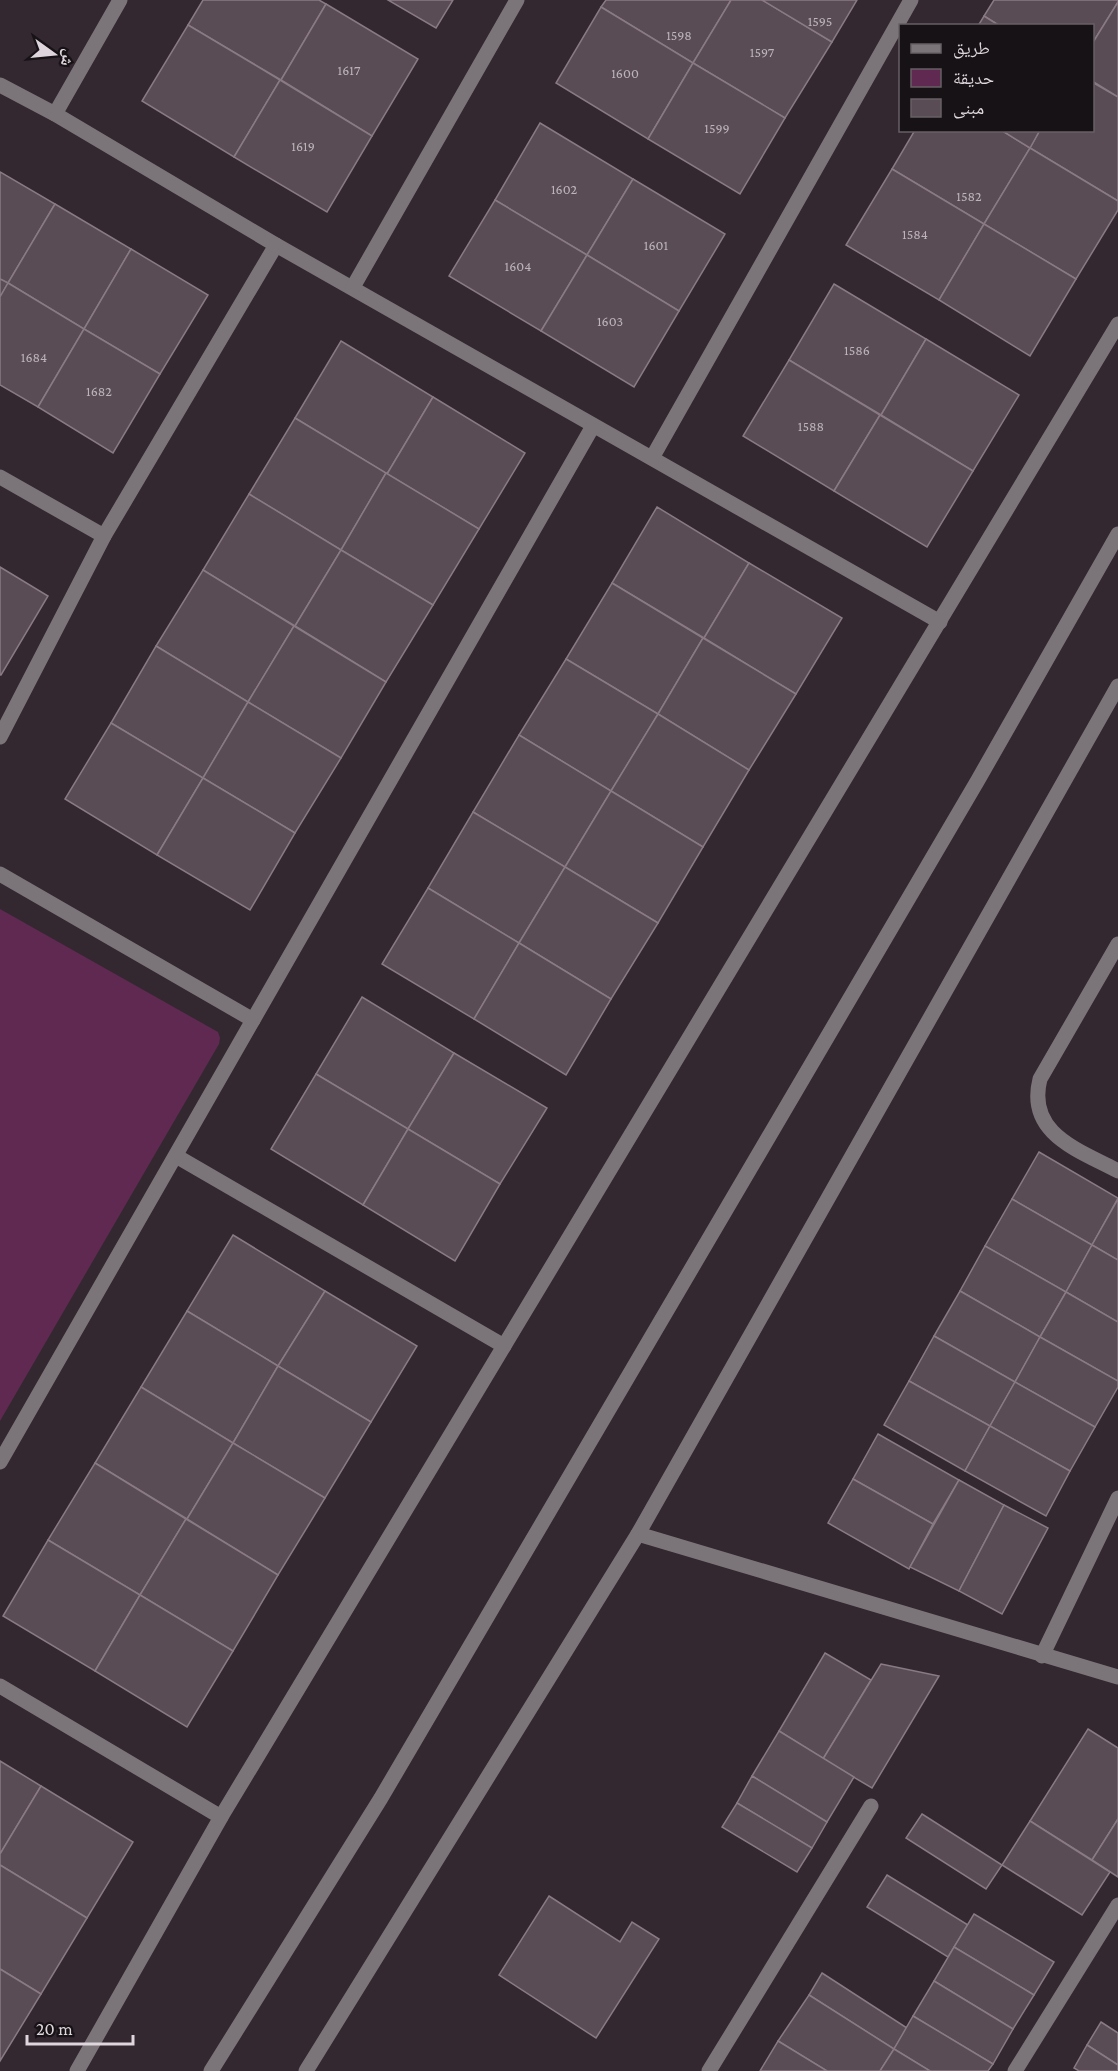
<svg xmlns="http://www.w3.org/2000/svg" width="1118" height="2071" font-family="'Crimson Pro','Noto Naskh Arabic',serif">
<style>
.green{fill:#5f2952}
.building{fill:#594c55;stroke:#897a84;stroke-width:1.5}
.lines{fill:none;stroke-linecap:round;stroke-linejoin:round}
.minor{stroke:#7b7579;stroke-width:15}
.labels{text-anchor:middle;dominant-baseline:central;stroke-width:4.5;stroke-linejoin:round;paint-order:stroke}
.number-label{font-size:14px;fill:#bdb4ba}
</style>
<rect width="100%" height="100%" fill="#332730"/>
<!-- green -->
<polygon class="green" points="0,909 218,1032 220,1038 219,1044 0,1421"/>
<!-- building -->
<g class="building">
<polygon points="203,0 319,0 326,4 281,80 188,25"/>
<polygon points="388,0 453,0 436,28"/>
<polygon points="606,0 731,0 693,63 601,7"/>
<polygon points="731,0 762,0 832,42 785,118 693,63"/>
<polygon points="762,0 857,0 832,42"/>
<polygon points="994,0 1118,0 1118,2 1092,44 1092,26 1000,26 984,16"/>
<polygon points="1118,2 1118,97 1092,81 1092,44"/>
<polygon points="326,4 418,59 372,136 281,80"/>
<polygon points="601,7 693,63 648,139 556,83"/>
<polygon points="984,16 1000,26 978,26"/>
<polygon points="188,25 280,80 234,157 142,101"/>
<polygon points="693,63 785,118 740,194 648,139"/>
<polygon points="280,80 372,136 327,212 234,157"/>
<polygon points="1092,82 1118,97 1118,201 1030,148 1040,130 1092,130"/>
<polygon points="540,123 633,179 587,255 495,200"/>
<polygon points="915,130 1001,130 1030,148 984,224 892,169"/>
<polygon points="1001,130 1040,130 1030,148"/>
<polygon points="1030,148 1118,201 1118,210 1076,279 984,224"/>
<polygon points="892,169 984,224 939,300 846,245"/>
<polygon points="0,172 55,204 8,283 0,279"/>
<polygon points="633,179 725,234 679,311 587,255"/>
<polygon points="495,200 587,255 541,331 449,276"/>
<polygon points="55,204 131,249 84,329 8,283"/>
<polygon points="984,224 1076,279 1030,356 939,300"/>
<polygon points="131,249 208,295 160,374 84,329"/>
<polygon points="587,255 679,311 634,387 541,331"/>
<polygon points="0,279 8,283 0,297"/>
<polygon points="8,283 84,329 38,407 0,385 0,297"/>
<polygon points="834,284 926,339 881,415 789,360"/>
<polygon points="84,329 160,374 113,453 38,407"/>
<polygon points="926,339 1019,395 973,471 881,415"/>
<polygon points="341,341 433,397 387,474 295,418"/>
<polygon points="789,360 880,415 834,491 743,436"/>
<polygon points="433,397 525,453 479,529 387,474"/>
<polygon points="880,415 973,471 927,547 834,491"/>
<polygon points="295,418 386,473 341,550 249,494"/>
<polygon points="386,473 479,529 433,605 341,550"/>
<polygon points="249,494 341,550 295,626 203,570"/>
<polygon points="657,507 749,563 704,638 612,583"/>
<polygon points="341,550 433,605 386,682 295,626"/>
<polygon points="749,563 842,618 796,694 704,638"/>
<polygon points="0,567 48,596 1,675 0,675"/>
<polygon points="203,570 294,626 248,702 156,646"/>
<polygon points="612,583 703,638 658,714 566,659"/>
<polygon points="294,626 386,682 341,758 248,702"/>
<polygon points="703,638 796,694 749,770 658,714"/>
<polygon points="156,646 248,702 203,778 111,723"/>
<polygon points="566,659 658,714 611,791 519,735"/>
<polygon points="248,702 341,758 295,833 203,778"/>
<polygon points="658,714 749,770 703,847 611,791"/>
<polygon points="111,723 203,778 157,855 65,799"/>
<polygon points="519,735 611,791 565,867 473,812"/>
<polygon points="203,778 295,833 250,910 157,855"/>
<polygon points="611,791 703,847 658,923 565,867"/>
<polygon points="473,812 565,867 519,943 428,888"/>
<polygon points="565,867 658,923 611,999 519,943"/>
<polygon points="428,888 519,943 474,1019 382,964"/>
<polygon points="519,943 611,999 566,1075 474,1019"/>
<polygon points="362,997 454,1053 408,1129 316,1074"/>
<polygon points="454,1053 547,1108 500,1184 408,1129"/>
<polygon points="316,1074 408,1129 363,1205 271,1149"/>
<polygon points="408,1129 500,1184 455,1261 363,1205"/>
<polygon points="1039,1152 1118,1198 1092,1245 1012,1199"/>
<polygon points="1012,1199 1092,1245 1066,1292 985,1246"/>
<polygon points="1118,1199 1118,1260 1092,1245"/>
<polygon points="233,1235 325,1291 278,1366 187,1311"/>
<polygon points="1092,1245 1118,1260 1118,1322 1066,1292"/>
<polygon points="985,1246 1066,1292 1040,1337 960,1291"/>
<polygon points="325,1291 417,1346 371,1422 278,1366"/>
<polygon points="960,1291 1040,1337 1015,1382 934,1336"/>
<polygon points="1066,1292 1118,1322 1118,1381 1040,1337"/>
<polygon points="187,1311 278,1366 233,1443 141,1387"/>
<polygon points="934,1336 1015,1382 990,1426 909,1381"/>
<polygon points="1040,1337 1118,1381 1118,1387 1095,1427 1015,1382"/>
<polygon points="278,1366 371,1422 325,1498 233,1443"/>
<polygon points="909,1381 990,1426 965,1471 884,1425"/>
<polygon points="1015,1382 1095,1427 1070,1471 990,1426"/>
<polygon points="141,1387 233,1443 187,1519 95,1463"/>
<polygon points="990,1426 1070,1471 1046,1516 965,1471"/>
<polygon points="878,1434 959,1480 933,1524 853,1479"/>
<polygon points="233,1443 325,1498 278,1575 187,1519"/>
<polygon points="95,1463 186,1519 140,1595 48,1540"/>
<polygon points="853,1479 933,1524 909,1569 828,1523"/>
<polygon points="959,1480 1004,1505 959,1591 910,1567"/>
<polygon points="1004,1505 1048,1528 1002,1614 959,1591"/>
<polygon points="186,1519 278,1575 233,1651 140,1595"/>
<polygon points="48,1540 140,1595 95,1671 3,1616"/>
<polygon points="140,1595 233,1651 187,1727 95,1671"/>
<polygon points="825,1653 871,1680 823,1759 779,1731"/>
<polygon points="881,1664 939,1676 872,1788 823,1759"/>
<polygon points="1088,1729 1118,1748 1118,1819 1092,1860 1030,1821"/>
<polygon points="779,1731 854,1777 827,1822 752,1776"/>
<polygon points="0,1761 41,1786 0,1854"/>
<polygon points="752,1776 827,1822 812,1848 737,1803"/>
<polygon points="41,1786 133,1842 87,1918 0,1865 0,1854"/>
<polygon points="737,1803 812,1848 797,1872 722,1827"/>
<polygon points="922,1814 1002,1865 986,1889 906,1838"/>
<polygon points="1118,1819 1118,1877 1092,1860"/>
<polygon points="1030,1821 1110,1872 1082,1915 1002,1865"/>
<polygon points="0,1865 87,1918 41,1994 0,1969"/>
<polygon points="887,1875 968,1925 948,1957 867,1907"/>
<polygon points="549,1896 620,1942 632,1922 659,1939 596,2038 499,1975"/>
<polygon points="974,1914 1054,1962 1034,1995 954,1947"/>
<polygon points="954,1947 1034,1995 1013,2029 934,1981"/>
<polygon points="0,1969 41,1994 0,2061"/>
<polygon points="822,1973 907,2028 894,2049 809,1995"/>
<polygon points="934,1981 1013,2029 993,2064 913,2016"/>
<polygon points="809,1995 894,2049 880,2071 827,2071 778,2041"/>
<polygon points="913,2016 993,2064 988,2071 930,2071 894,2049"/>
<polygon points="1101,2022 1118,2033 1118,2065 1087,2045"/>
<polygon points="778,2041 827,2071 760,2071"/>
<polygon points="1087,2045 1118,2065 1118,2071 1079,2071 1074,2068"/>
<polygon points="894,2049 930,2071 880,2071"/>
</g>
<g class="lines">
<!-- minor -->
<g class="minor">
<polyline points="0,85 55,114 276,245 940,622"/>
<polyline points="55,114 120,0"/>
<polyline points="353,287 517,0"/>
<polyline points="652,458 911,0"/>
<polyline points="0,477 104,536"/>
<polyline points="0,737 104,536 276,245"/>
<polyline points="0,874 253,1020"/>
<path d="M1118 944 1040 1079C1026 1134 1079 1150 1118 1171"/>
<polyline points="176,1156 504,1346"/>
<polyline points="0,1462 593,426"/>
<polyline points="638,1534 1118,1677"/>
<polyline points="1042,1656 1118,1498"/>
<polyline points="0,1686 221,1817"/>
<polyline points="77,2071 221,1817 1118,324"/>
<polyline points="211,2071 381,1798 978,780 1118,534"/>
<polyline points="306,2071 638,1534 1118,686"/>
<polyline points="709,2071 871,1806"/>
<polyline points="1015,2071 1118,1905"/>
</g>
</g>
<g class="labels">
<!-- number labels -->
<g class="number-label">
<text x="820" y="21">1595</text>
<text x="679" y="35">1598</text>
<text x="762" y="52">1597</text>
<text x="349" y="70">1617</text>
<text x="625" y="73">1600</text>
<text x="717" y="128">1599</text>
<text x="303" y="146">1619</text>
<text x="564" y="189">1602</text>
<text x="969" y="196">1582</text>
<text x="915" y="234">1584</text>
<text x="656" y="245">1601</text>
<text x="518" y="266">1604</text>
<text x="610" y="321">1603</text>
<text x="857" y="350">1586</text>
<text x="34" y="357">1684</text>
<text x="99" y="391">1682</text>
<text x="811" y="426">1588</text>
</g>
</g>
<!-- legend -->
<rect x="899" y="24" width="195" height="108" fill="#171216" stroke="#676065" stroke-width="1.5"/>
<rect x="911" y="44" width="30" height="9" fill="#7b7579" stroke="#676065" stroke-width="1.5"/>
<text x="953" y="54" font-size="18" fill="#ded6dc">طريق</text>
<rect x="911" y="69" width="30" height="18" fill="#5f2952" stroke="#676065" stroke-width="1.5"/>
<text x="953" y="84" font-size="18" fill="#ded6dc">حديقة</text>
<rect x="911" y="99" width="30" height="18" fill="#594c55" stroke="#676065" stroke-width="1.5"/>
<text x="953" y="114" font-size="18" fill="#ded6dc">مبنى</text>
<!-- north arrow -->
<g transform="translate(54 54) rotate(105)" stroke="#171216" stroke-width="4.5" paint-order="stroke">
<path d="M0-4.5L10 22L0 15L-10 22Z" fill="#ded6dc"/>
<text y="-9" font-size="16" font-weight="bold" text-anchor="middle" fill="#ded6dc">ش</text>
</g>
<!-- scale -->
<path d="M27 2035v9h106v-9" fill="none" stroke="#ded6dc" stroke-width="3"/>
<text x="36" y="2035" font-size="18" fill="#ded6dc" stroke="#171216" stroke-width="4.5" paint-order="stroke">20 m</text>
</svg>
